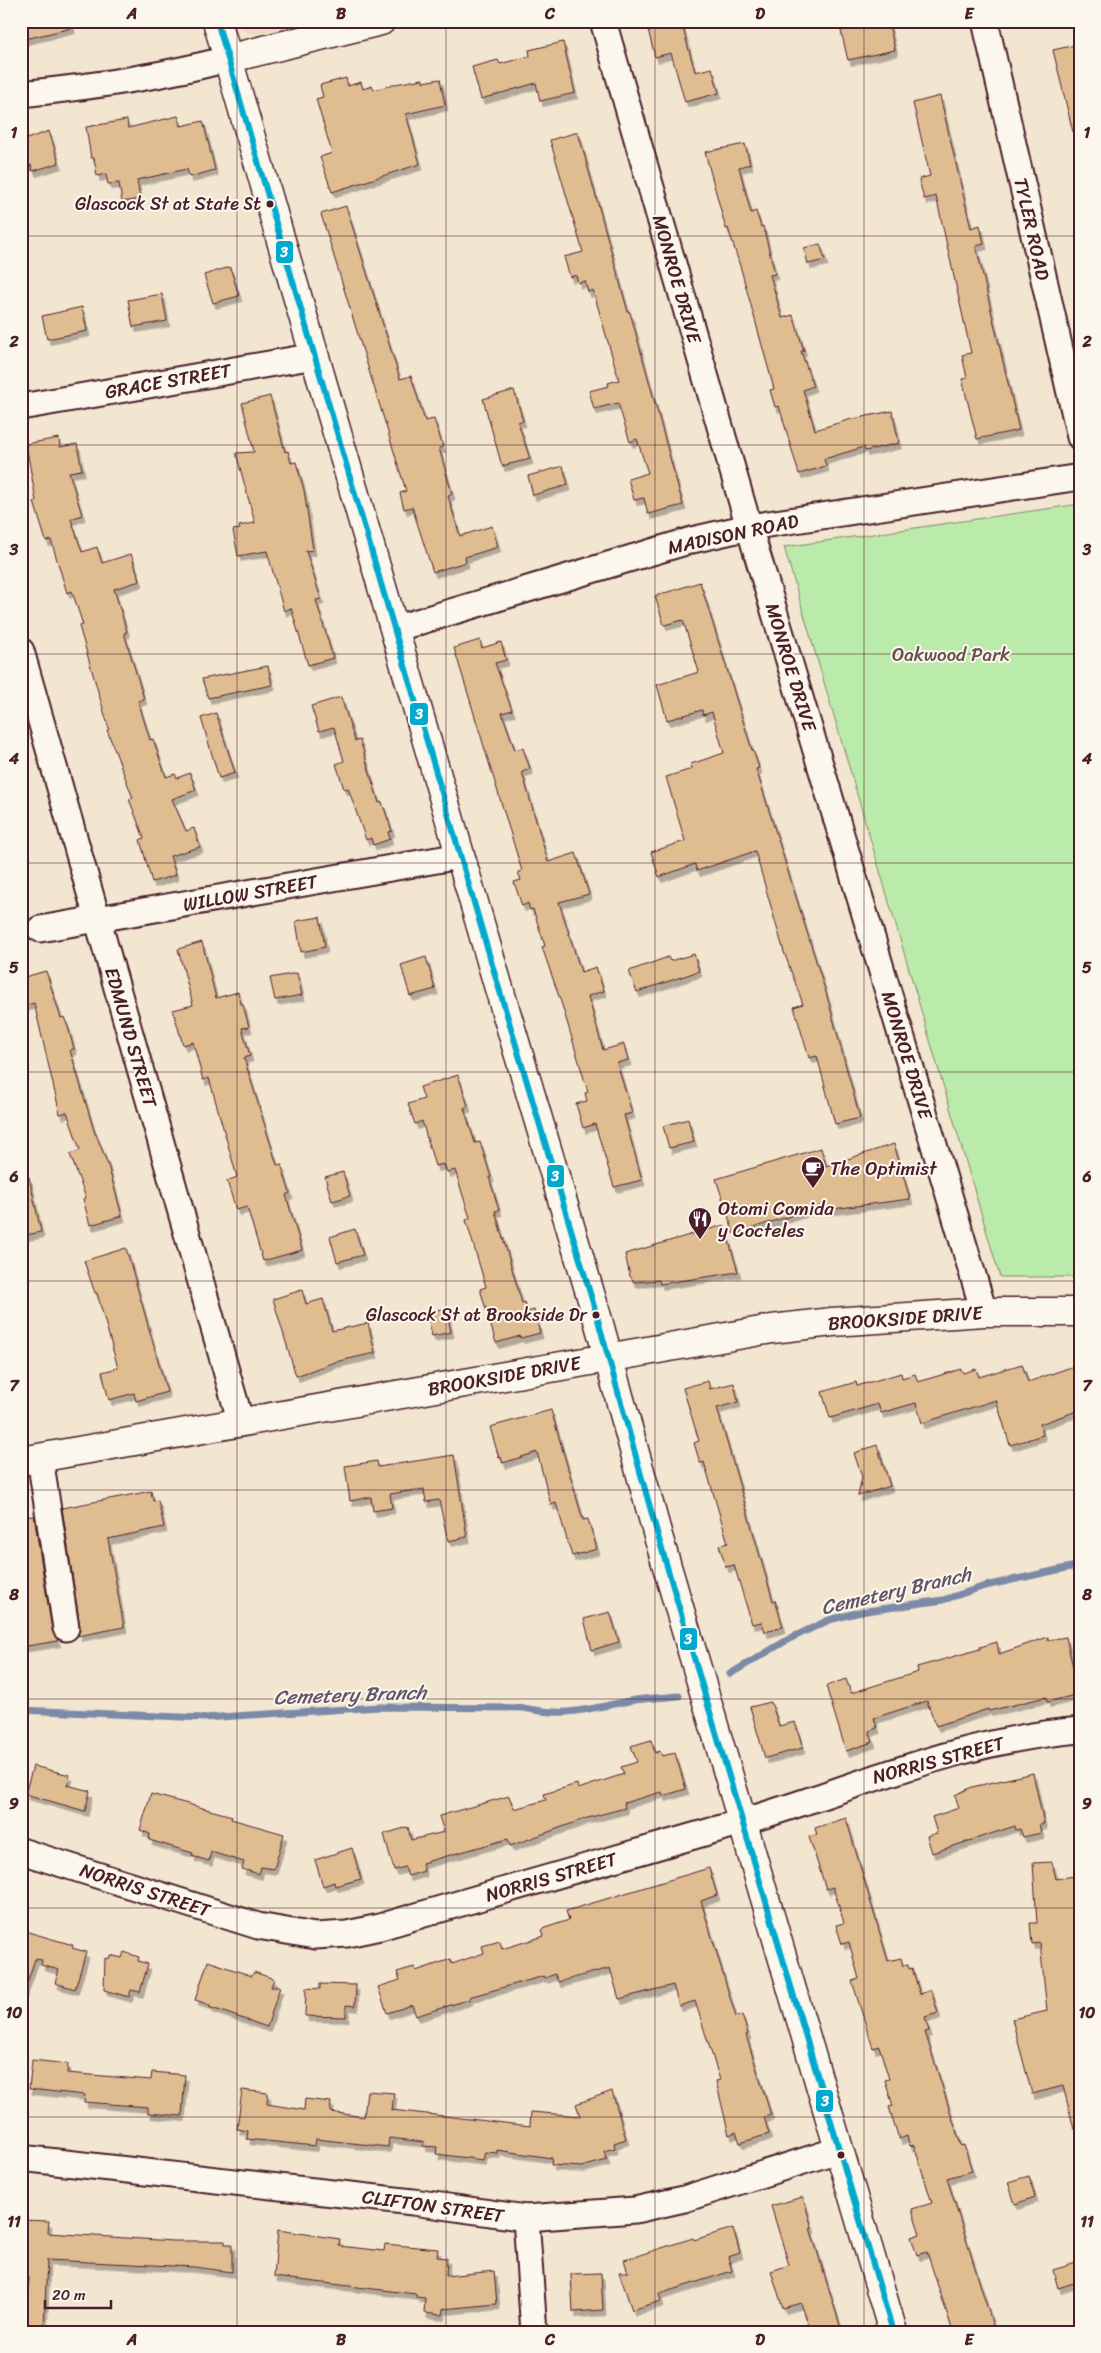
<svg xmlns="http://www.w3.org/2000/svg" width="1101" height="2353" font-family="Sriracha,sans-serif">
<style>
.built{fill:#eddabe}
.green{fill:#bbebaa;stroke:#82856a}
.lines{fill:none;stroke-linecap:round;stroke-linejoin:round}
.stream{stroke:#7b8aa7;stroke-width:7}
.building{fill:#e0bd91;stroke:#4a1f2b;filter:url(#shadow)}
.minor-casing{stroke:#4a1f2b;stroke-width:29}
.tertiary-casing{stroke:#4a1f2b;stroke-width:31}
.minor{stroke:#fbf7ec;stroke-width:25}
.tertiary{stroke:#fbf7ec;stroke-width:28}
.bus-1-casing{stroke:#fbf7ec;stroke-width:10}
.bus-1{stroke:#00a9ce;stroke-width:6}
.grid{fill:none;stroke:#4a1f2b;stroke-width:1;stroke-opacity:0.55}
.bus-dot{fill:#4a1f2b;stroke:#fbf7ec;stroke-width:2}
.labels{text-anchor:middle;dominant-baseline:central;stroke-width:4;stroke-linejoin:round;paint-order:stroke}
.bus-label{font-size:18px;fill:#4a1f2b;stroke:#fbf7ec;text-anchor:end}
.street-label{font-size:19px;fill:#4a1f2b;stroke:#fbf7ec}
.park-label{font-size:19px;fill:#66524b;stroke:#fbf7ec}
.poi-label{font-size:19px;fill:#4a1f2b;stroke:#fbf7ec;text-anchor:start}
.water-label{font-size:20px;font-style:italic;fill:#635469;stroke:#fbf7ec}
.line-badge{stroke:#fbf7ec;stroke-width:2}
.badge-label{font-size:14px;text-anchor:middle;font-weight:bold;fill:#fff}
.neatline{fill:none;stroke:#4a1f2b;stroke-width:2}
.grid-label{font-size:16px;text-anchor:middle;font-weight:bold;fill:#4a1f2b}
</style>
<defs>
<filter id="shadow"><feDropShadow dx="3" dy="5.5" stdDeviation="0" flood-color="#0004"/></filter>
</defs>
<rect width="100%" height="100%" fill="#f3e6d1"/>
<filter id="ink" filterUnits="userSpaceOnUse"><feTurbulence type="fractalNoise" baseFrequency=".02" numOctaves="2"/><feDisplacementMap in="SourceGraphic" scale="10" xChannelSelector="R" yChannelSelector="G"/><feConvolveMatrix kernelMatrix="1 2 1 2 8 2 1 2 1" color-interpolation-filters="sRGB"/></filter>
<g filter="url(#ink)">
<!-- built -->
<polygon class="built" points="237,21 311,21 261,33 247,33 238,25"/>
<!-- green -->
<polygon class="green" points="1080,504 1080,1277 1000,1277 784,547"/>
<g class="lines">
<!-- stream -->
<g class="stream">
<polyline points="730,1674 789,1639 829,1620 860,1612 943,1600 985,1586 1080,1565"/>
<path d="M21 1710 204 1718 379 1707 523 1708C566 1717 583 1710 624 1702 642 1698 661 1698 679 1696"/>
</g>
</g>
<!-- building -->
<g class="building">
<polygon points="21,21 71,21 72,28 21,40"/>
<polygon points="660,21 681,21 695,72 712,68 719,93 685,102 671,53 655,57 647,25"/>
<polygon points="861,21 888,21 895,50 848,60 841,31"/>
<polygon points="563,42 575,93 540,101 536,83 481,99 472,67 498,60 500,64 530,56 529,50"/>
<polygon points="1080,44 1080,132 1073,132 1053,50"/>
<polygon points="346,78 348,86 361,82 363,89 372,86 374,90 395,84 423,79 423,82 440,79 445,105 406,114 420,164 332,192 320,157 332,153 316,99 323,97 320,85"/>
<polygon points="940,96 971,228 980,225 984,244 976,246 1019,430 977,439 962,379 967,378 962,355 971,353 936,196 924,199 919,179 930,176 913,103"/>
<polygon points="178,116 181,126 203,121 215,170 189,177 187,169 137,180 140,199 122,202 119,183 108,184 106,174 97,176 94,158 91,158 86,127 127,120 128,128"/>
<polygon points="49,131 59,163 33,171 31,165 21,168 21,141"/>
<polygon points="578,132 615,265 628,312 630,312 683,505 648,514 644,498 634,500 628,479 648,473 637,439 630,442 618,403 594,409 589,391 609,386 608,383 619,380 593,290 588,292 585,281 578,283 576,275 570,277 564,257 583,252 550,140"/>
<polygon points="745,144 750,164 739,167 751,213 756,211 761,227 763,226 775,274 770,275 782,318 793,315 804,351 801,351 813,386 803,390 815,430 848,420 892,411 899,443 865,451 864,447 824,459 826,466 799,474 779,406 775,407 770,390 774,389 741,269 728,228 726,229 705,152"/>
<polygon points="346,206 400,379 411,376 425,421 434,419 443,447 439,448 452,494 448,496 460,536 492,526 498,547 465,557 466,562 433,572 412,507 404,509 400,493 406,491 321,214"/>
<polygon points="820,244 825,260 808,264 804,248"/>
<polygon points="230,267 239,296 213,303 204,275"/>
<polygon points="162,294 167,321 133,327 128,300"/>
<polygon points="82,307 87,331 47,339 42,316"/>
<polygon points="514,390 523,421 518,422 530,459 502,466 483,399"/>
<polygon points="270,396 285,452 288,451 291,463 296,462 304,490 313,550 306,551 321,599 316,600 333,658 308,665 291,608 284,611 267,551 238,556 233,530 240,529 239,526 255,523 236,453 254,452 242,403"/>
<polygon points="59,438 60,447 77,444 82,470 69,472 82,515 71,519 82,552 97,547 102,563 131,554 140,581 114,589 127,632 124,633 144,699 138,701 150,740 153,739 166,777 175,774 177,778 190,773 196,790 172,799 186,831 194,828 200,847 170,856 176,875 152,882 140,840 144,838 129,799 133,798 107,730 109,729 79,626 83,625 72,591 67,593 51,540 46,541 34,502 36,501 26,444"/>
<polygon points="563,466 568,485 533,495 528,476"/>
<polygon points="700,582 752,750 753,750 759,768 756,769 827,996 860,1118 835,1124 817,1056 809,1058 794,1007 803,1004 784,952 755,851 697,871 695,864 659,877 651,852 685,841 666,777 692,769 691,764 724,753 712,712 703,715 702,710 667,720 657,685 699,672 683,620 664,625 655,596"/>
<polygon points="480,640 482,648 501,642 506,660 495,663 512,710 502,713 515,750 523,748 530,769 522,772 548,862 576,853 589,894 559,902 581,972 596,967 604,991 588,996 603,1050 624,1044 628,1060 617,1063 632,1113 624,1115 642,1180 614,1187 595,1124 583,1128 576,1104 587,1101 585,1093 588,1092 562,1005 542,947 545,946 533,909 530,910 528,903 522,906 514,882 521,880 518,872 522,871 454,648"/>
<polygon points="268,666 272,685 208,698 202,679"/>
<polygon points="341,697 355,741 360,740 379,803 382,802 392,831 388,832 390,839 373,845 371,838 366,840 348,788 344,789 336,764 344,761 334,727 319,731 311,706"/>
<polygon points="216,713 235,773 219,778 201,718"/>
<polygon points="320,917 325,947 301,952 296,921"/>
<polygon points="202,942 216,998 238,992 241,1004 243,1004 249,1027 242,1028 250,1056 244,1058 277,1165 281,1164 290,1193 286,1195 302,1250 263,1261 247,1207 236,1210 227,1181 237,1177 209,1078 203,1080 193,1042 183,1045 173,1010 193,1005 178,949"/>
<polygon points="694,954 699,971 637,992 629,971 668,957 670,961"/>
<polygon points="426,957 435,989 410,996 401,965"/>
<polygon points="46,971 61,1018 64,1017 68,1027 74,1049 70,1050 95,1134 96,1134 108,1165 122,1216 90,1225 83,1199 86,1198 70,1154 80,1150 67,1112 60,1114 34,1003 21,1007 21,978"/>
<polygon points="297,973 302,995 275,1000 270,978"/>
<polygon points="458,1075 468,1106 464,1108 475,1143 480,1142 491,1177 489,1177 499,1210 495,1211 522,1303 525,1302 528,1312 534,1310 540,1333 521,1338 520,1336 496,1343 480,1289 486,1287 466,1220 470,1218 455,1170 447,1172 444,1164 435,1166 422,1121 415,1124 408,1104 424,1099 420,1087"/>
<polygon points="688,1119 694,1142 669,1148 663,1126"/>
<polygon points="894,1144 910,1199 825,1210 824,1205 734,1234 716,1179 821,1148 826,1166"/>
<polygon points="343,1172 350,1196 332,1201 325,1177"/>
<polygon points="29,1177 41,1232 21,1236 21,1178"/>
<polygon points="724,1225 738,1272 660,1284 659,1280 634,1282 630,1276 625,1254"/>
<polygon points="355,1229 363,1255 337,1262 330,1237"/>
<polygon points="126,1248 167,1392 136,1401 134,1393 109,1400 102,1372 118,1368 97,1293 95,1293 84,1261"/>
<polygon points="302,1290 306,1304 323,1299 332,1331 368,1323 375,1353 335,1362 296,1376 273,1299"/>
<polygon points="446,1308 451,1332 432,1336 427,1313"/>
<polygon points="1022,1364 1028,1382 1080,1364 1080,1410 1040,1424 1043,1435 1010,1445 996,1400 922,1423 916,1403 881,1413 878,1404 830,1418 822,1392 856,1382 857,1386 901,1373 902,1378 915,1374 918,1382 961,1369 963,1373 976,1369 979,1377"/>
<polygon points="708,1381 710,1389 734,1383 738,1402 717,1408 773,1601 775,1600 783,1627 765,1632 762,1622 752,1624 734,1565 726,1567 719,1545 728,1543 704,1462 700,1463 694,1443 699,1441 683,1388"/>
<polygon points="551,1410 583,1520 588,1519 597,1549 572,1556 556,1503 551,1505 537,1452 503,1463 501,1457 499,1458 490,1427"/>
<polygon points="877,1445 890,1486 858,1496 862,1477 854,1453"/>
<polygon points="454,1455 467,1537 448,1541 439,1500 426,1502 424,1489 390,1494 392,1508 373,1511 371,1497 350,1501 345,1466 377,1461 378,1467"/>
<polygon points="151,1491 153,1501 158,1500 164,1527 108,1539 124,1627 78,1636 80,1626 62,1508"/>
<polygon points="34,1516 52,1630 58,1641 21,1647 21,1517"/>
<polygon points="610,1612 619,1642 592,1650 584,1619"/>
<polygon points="1048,1637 1048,1640 1066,1637 1079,1694 1047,1702 1046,1697 989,1711 988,1709 936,1726 927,1701 874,1718 877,1728 869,1731 873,1742 846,1751 826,1686 846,1679 851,1693 918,1672 917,1667 980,1649 980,1647 997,1642 999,1654"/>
<polygon points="771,1702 779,1726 795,1722 803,1748 765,1758 750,1707"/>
<polygon points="651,1740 655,1753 660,1751 662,1756 675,1753 686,1789 663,1796 662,1792 624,1803 625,1808 584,1819 510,1846 508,1839 422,1863 424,1871 408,1876 405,1867 394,1870 384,1834 408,1827 411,1840 444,1832 439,1816 509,1796 514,1809 546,1800 544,1794 577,1784 578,1789 624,1774 621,1767 637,1762 631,1746"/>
<polygon points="33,1766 70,1775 67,1785 90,1791 85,1811 25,1794"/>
<polygon points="1033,1773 1044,1824 1039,1824 1041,1833 1023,1837 1020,1829 1016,1830 1015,1826 932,1853 927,1836 937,1833 932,1817 959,1808 955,1795 972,1787"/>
<polygon points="151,1794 232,1816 231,1819 284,1834 274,1869 261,1867 259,1874 242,1869 244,1862 211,1852 209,1861 192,1856 193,1853 149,1840 150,1834 140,1830"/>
<polygon points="846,1818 888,1961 901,1958 903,1966 908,1965 909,1969 912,1968 920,1994 931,1990 938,2013 925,2017 929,2031 925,2032 961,2146 964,2145 972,2171 947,2178 995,2332 953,2332 927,2252 917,2255 911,2237 920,2234 912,2209 932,2203 914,2145 910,2146 907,2136 899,2139 889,2107 893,2106 885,2080 889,2079 879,2046 873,2048 852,1981 859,1979 849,1942 842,1944 836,1925 844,1923 833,1887 826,1889 809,1837 817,1835 815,1828"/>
<polygon points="352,1848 361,1879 335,1886 334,1882 323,1886 315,1860"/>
<polygon points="1052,1862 1056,1879 1080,1875 1080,2128 1074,2129 1063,2086 1032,2094 1012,2019 1047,2011 1040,1943 1032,1944 1030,1923 1037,1923 1033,1863"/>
<polygon points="709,1868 717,1895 701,1901 736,2017 742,2015 748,2034 746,2035 771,2115 764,2117 769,2134 740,2143 736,2132 729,2135 716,2081 720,2080 695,2001 679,2006 673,1985 619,1999 610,1968 558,1982 555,1974 545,1978 544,1976 469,1997 470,1999 416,2016 412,2005 387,2013 378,1987 400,1980 397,1972 414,1967 416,1971 451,1959 452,1964 484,1953 482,1946 500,1941 502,1949 544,1936 542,1929 569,1920 566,1911"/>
<polygon points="21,1930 73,1945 72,1948 86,1952 75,1989 55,1983 59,1970 41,1965 42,1960 35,1959 24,1992 21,1991"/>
<polygon points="124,1952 139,1957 138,1961 148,1964 140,1992 131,1990 129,1997 104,1990 105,1958 109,1959 110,1955 122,1958"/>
<polygon points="208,1961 252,1976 254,1972 274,1979 271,1987 280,1987 267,2027 209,2007 210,2005 195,2000"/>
<polygon points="320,1984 356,1985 355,2006 346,2005 346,2017 305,2016 306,1988 320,1989"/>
<polygon points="32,2060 68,2064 67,2073 151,2080 152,2072 185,2075 182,2116 148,2113 148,2107 84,2102 85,2095 29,2089"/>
<polygon points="242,2090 268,2093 267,2104 304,2110 305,2099 331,2102 330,2112 364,2117 367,2091 394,2093 392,2110 530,2126 531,2112 580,2116 576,2104 612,2091 626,2139 614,2143 615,2148 604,2151 607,2160 581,2167 551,2165 552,2158 497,2150 497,2153 485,2152 483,2160 436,2154 437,2147 423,2146 424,2142 389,2138 388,2147 316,2139 315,2146 247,2139 248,2131 237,2129"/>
<polygon points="1029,2176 1035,2197 1015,2204 1008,2182"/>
<polygon points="803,2197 812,2228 810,2228 842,2332 811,2332 801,2303 783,2308 771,2271 789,2265 771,2206"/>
<polygon points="21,2220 49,2221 48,2233 173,2241 225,2241 225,2244 232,2244 232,2272 194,2267 47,2260 44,2327 25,2326 29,2278 21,2278"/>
<polygon points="733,2228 740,2253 728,2257 732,2271 659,2294 661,2301 632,2310 619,2272 628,2272 624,2260 693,2238 694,2240"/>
<polygon points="278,2230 340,2239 339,2246 384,2251 385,2244 438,2249 437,2257 447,2258 446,2276 494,2271 497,2304 443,2309 442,2315 424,2313 425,2298 416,2297 416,2294 274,2277"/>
<polygon points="1076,2263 1080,2281 1058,2288 1053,2270"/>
<polygon points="601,2273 603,2310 573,2312 571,2274"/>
</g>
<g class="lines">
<!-- minor casing -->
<g class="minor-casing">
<g id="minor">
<polyline points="603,21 749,527 984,1312"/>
<polyline points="985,21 1080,437"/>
<path d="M21 94C90 87 161 77 227 59"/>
<polyline points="21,407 315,356"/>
<polyline points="394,629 692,540 749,527 1080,477"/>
<polyline points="21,651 241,1423"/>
<polyline points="40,929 460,856"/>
<polyline points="40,1458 66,1628"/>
<path d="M21 1851 258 1926 315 1936 347 1934 380 1927C500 1891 622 1857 742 1822 856 1788 959 1740 1080 1730"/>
<polyline points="21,2158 413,2202 526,2218 635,2210 684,2199 838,2150"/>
<polyline points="526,2218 534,2332"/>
</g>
</g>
<!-- tertiary casing -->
<g class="tertiary-casing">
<g id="tertiary">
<polyline points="217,21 498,985 596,1313 658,1536 893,2332"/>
<polyline points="227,59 381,21"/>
<polyline points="21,1461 772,1329 832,1322 984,1312 1080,1312"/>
</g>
</g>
<!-- minor -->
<use href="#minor" class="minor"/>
<!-- tertiary -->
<use href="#tertiary" class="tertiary"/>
<!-- bus-1 casing -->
<g class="bus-1-casing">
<polyline id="bus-1" points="217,21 498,985 596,1313 658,1536 893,2332"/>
</g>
<!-- bus-1 -->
<use href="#bus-1" class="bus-1"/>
</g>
</g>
<!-- grid -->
<path class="grid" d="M237 21V2332M446 21V2332M655 21V2332M864 21V2332M21 236H1080M21 445H1080M21 654H1080M21 863H1080M21 1072H1080M21 1281H1080M21 1490H1080M21 1699H1080M21 1908H1080M21 2117H1080"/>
<!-- icons -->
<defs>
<g id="cafe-pin" transform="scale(1.25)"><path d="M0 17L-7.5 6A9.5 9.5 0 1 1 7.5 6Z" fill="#4a1f2b" stroke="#fbf7ec"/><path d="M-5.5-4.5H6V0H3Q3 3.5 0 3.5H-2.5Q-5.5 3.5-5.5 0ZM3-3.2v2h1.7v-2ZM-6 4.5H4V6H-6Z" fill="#fff"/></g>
<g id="restaurant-pin" transform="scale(1.25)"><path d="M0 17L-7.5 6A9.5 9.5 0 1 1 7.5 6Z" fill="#4a1f2b" stroke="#fbf7ec"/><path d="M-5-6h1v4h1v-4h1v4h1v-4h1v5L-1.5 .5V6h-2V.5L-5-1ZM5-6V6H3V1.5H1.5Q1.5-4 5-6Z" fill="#fff"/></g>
</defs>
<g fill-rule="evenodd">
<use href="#cafe-pin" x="813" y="1168"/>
<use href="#restaurant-pin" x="700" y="1219"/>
</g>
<!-- markers -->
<g class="bus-dot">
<circle cx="270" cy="204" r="4.5"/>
<circle cx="596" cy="1315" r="4.5"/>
<circle cx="841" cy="2155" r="4.5"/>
</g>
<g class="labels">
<!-- bus labels -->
<g class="bus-label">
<text x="261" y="204">Glascock St at State St</text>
<text x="587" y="1315">Glascock St at Brookside Dr</text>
</g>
<!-- street labels -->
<g class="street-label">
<text transform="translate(1032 229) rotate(77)">TYLER ROAD</text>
<text transform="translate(677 279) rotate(74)">MONROE DRIVE</text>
<text transform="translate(168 381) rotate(-10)">GRACE STREET</text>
<text transform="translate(733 534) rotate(-12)">MADISON ROAD</text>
<text transform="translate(791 667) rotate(73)">MONROE DRIVE</text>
<text transform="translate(250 893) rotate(-10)">WILLOW STREET</text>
<text transform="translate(131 1037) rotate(74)">EDMUND STREET</text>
<text transform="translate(907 1055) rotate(73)">MONROE DRIVE</text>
<text transform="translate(905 1318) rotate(-4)">BROOKSIDE DRIVE</text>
<text transform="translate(504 1376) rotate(-10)">BROOKSIDE DRIVE</text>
<text transform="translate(938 1760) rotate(-15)">NORRIS STREET</text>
<text transform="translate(551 1877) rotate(-16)">NORRIS STREET</text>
<text transform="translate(145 1890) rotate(18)">NORRIS STREET</text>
<text transform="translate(433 2206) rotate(8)">CLIFTON STREET</text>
</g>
<!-- park labels -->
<g class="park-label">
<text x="951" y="654">Oakwood Park</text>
</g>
<!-- poi labels -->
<g class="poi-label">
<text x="830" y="1168">The Optimist</text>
<text x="718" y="1208">Otomi Comida<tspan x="718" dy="22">y Cocteles</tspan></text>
</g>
<!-- water labels -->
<g class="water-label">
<text transform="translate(896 1591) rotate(-13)">Cemetery Branch</text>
<text transform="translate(350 1695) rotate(-2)">Cemetery Branch</text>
</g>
</g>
<g class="line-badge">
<rect x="275" y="240" width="19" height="24" rx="5" fill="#00a9ce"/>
<rect x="409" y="702" width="20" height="24" rx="5" fill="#00a9ce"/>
<rect x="546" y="1164" width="19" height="24" rx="5" fill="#00a9ce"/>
<rect x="679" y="1627" width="19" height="24" rx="5" fill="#00a9ce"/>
<rect x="815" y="2089" width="19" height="24" rx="5" fill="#00a9ce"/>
</g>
<g class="badge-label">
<text x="284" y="257">3</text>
<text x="419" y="719">3</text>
<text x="555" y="1181">3</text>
<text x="688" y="1644">3</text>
<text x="825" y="2106">3</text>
</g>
<!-- margin -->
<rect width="1101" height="2353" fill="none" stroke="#fbf7ec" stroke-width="55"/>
<!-- scale -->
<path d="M45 2300v8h66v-8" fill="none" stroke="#4a1f2b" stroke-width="2.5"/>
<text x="52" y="2300" font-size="15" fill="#4a1f2b" stroke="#fbf7ec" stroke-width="4" paint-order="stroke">20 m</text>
<rect x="28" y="28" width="1046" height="2298" class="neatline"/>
<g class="grid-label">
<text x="132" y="19">A</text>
<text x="341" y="19">B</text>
<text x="550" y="19">C</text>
<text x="760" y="19">D</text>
<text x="969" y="19">E</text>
<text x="14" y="138">1</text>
<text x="1087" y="138">1</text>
<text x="14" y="347">2</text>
<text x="1087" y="347">2</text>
<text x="14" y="555">3</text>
<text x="1087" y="555">3</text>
<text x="14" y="764">4</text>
<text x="1087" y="764">4</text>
<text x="14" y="973">5</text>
<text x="1087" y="973">5</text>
<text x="14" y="1182">6</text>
<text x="1087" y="1182">6</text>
<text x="14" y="1391">7</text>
<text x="1087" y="1391">7</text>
<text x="14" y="1600">8</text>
<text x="1087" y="1600">8</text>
<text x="14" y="1809">9</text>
<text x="1087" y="1809">9</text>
<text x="14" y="2018">10</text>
<text x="1087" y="2018">10</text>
<text x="14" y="2227">11</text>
<text x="1087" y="2227">11</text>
<text x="132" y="2345">A</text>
<text x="341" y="2345">B</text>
<text x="550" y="2345">C</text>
<text x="760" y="2345">D</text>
<text x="969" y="2345">E</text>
</g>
</svg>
